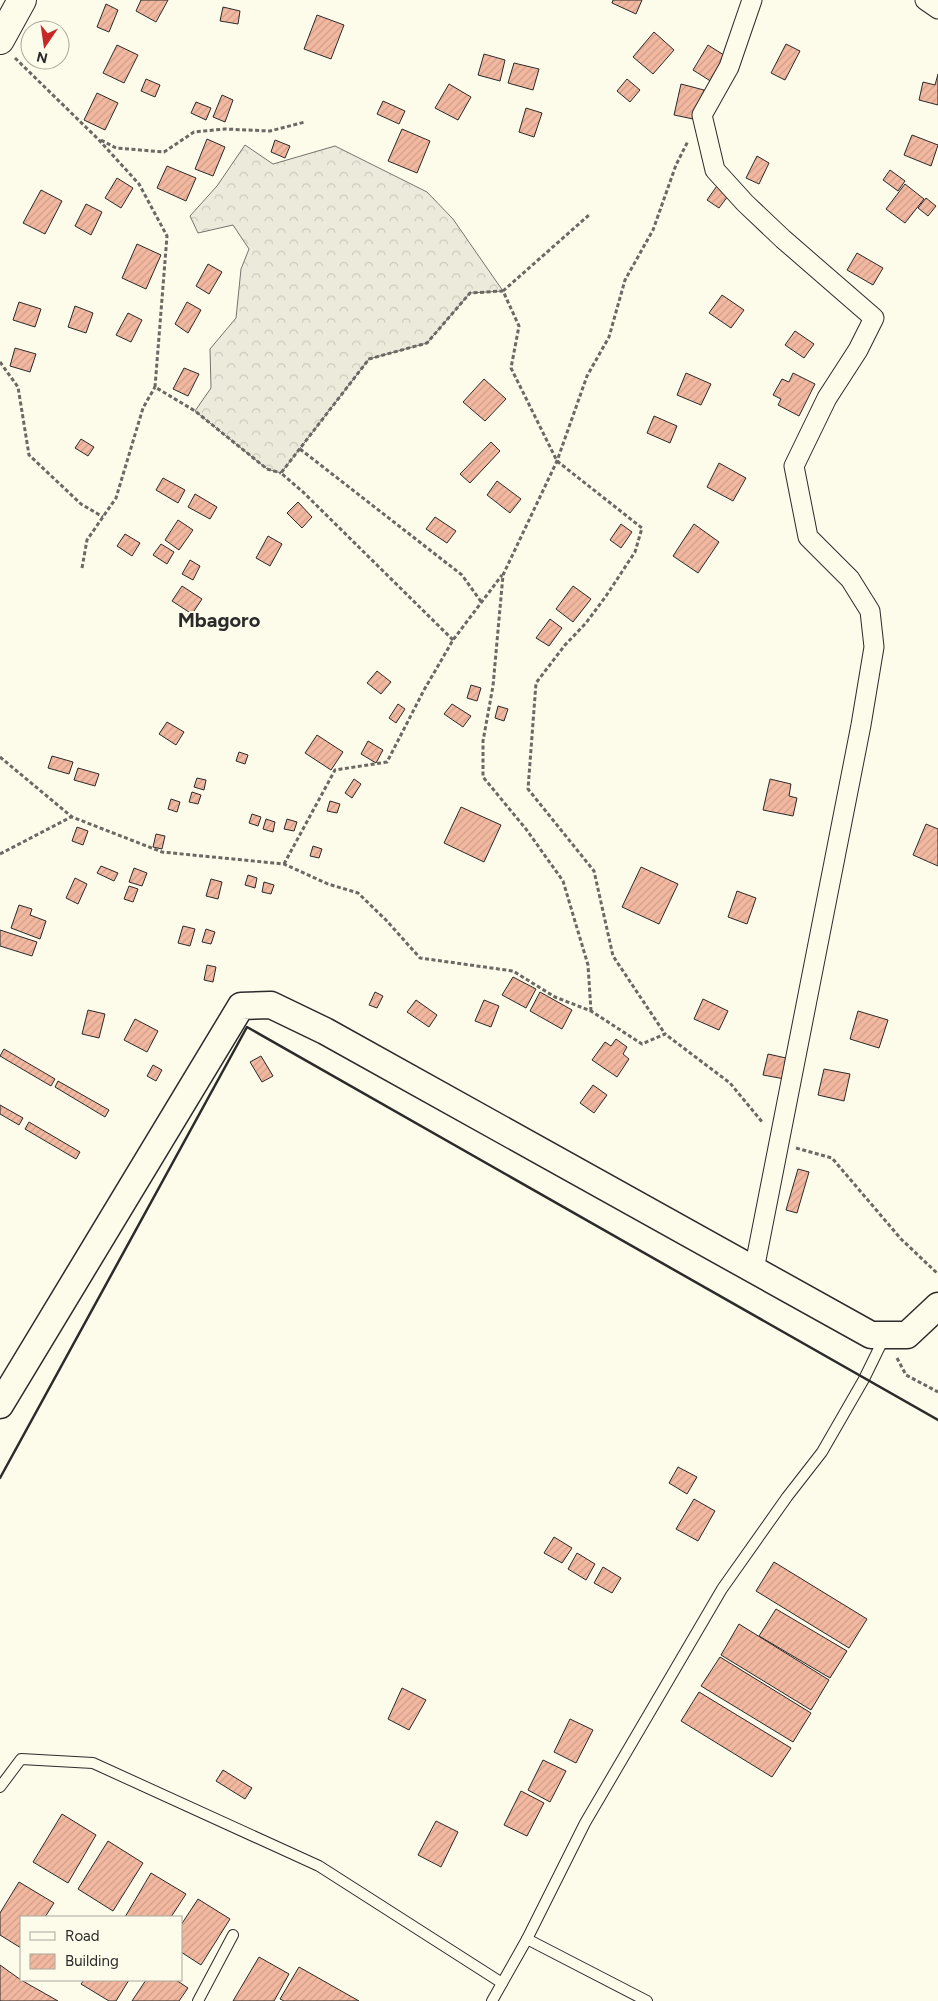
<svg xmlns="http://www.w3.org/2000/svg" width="938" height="2001" font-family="Figtree,sans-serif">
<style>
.forest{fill:url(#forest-crowns);stroke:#74746e}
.building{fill:url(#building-hatch);stroke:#2b2b2b}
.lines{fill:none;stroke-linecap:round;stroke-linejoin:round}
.lane-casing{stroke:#2b2b2b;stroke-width:12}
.street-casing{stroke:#2b2b2b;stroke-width:21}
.secondary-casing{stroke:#2b2b2b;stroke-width:29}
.primary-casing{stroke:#2b2b2b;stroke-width:30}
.path{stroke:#6a6964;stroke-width:3;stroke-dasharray:4 2.5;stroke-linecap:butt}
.lane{stroke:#fdfbea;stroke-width:10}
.street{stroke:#fdfbea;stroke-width:19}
.secondary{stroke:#fdfbea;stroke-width:26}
.primary{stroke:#fdfbea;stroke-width:28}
.wall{stroke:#2b2b2b;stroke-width:2.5}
.labels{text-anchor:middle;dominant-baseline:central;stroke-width:4;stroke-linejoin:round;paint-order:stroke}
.district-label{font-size:20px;font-weight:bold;fill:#2b2b2b;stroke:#fdfbea}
</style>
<defs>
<pattern id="forest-crowns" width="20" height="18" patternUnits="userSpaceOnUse" patternTransform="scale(1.25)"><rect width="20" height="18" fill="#ecebdb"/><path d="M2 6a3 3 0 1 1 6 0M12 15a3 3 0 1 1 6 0" fill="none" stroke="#cbcabc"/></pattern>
<pattern id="building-hatch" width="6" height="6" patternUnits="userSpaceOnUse" patternTransform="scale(1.25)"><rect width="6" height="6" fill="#f2b8a0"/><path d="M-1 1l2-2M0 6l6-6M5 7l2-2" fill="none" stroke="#d09e8a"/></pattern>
</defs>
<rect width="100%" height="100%" fill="#fdfbea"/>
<!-- forest -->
<polygon class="forest" points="245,145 273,164 335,146 427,192 453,219 503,291 470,293 427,343 369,359 281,473 267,469 195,411 211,388 210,349 236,318 241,269 249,249 233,225 198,233 190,216 217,186"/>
<!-- building -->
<g class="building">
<polygon points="141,0 168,0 156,22 136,11"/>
<polygon points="613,0 642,0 636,14 612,3"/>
<polygon points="106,4 118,10 109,32 97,27"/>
<polygon points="223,7 240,11 238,24 220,21"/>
<polygon points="317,15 344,25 331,59 304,49"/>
<polygon points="654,32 674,50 653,74 633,57"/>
<polygon points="786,44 800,51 785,80 771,73"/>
<polygon points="117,45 138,55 124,83 103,73"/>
<polygon points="708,45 727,57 712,82 693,70"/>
<polygon points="484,54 505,60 500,81 478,75"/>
<polygon points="514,63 539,69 533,90 508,83"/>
<polygon points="938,74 938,105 919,100 923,82 935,85"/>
<polygon points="146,79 160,85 155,97 141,91"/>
<polygon points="627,79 640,90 630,102 617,91"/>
<polygon points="449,84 471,97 458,120 435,108"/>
<polygon points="681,84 704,90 698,120 674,115"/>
<polygon points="97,93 118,103 105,130 84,120"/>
<polygon points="222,95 233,100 225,122 213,117"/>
<polygon points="383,101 405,111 399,124 377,114"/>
<polygon points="196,102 211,108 206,120 191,113"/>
<polygon points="526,108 542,113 534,137 519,132"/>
<polygon points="402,129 430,141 417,173 388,161"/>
<polygon points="912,135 938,145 931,166 904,155"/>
<polygon points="207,139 225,147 213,176 195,169"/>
<polygon points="275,140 290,146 285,158 271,152"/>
<polygon points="757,156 769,163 759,184 746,178"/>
<polygon points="167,166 196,178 186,201 157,188"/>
<polygon points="890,170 905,181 898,191 883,180"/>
<polygon points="117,178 133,188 121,208 105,198"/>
<polygon points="719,183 731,192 719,208 707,200"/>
<polygon points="905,184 924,199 905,223 886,209"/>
<polygon points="41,190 62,201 45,234 23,223"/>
<polygon points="926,198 936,206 928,216 918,208"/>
<polygon points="86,204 102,212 91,235 75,226"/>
<polygon points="137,244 161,255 146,289 122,278"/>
<polygon points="857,253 883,268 873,285 847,270"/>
<polygon points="208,264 222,272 209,294 196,286"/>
<polygon points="722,295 744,310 731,328 709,313"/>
<polygon points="19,302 41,309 35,327 13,320"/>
<polygon points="187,302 201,310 188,333 175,324"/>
<polygon points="75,306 93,313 86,333 68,327"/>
<polygon points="128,313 142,320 131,342 116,335"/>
<polygon points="795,331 814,344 804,358 785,345"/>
<polygon points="15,348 36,354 30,372 10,366"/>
<polygon points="184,368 199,374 188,396 173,389"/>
<polygon points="686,373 711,384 701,405 677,395"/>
<polygon points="793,373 815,384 799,416 778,405 781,399 773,395 782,379 789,382"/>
<polygon points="484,379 506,399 485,421 463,402"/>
<polygon points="654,416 677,426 670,443 647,433"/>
<polygon points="81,439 94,447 88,456 75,448"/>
<polygon points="491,442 500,451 470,483 460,474"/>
<polygon points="719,463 746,478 733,501 707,487"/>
<polygon points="163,478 185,490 178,503 156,490"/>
<polygon points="497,481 521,499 510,513 487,495"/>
<polygon points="195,494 217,507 210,519 188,507"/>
<polygon points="298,502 312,517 302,528 287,513"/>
<polygon points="435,517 456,531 447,543 426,529"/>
<polygon points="178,520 193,530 179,550 165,540"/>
<polygon points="621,524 632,532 621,548 610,540"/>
<polygon points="694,524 719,542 698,573 673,556"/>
<polygon points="125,534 140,543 132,556 117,546"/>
<polygon points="268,536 282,544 270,566 256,558"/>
<polygon points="161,544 174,552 167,564 153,555"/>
<polygon points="190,560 200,566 193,580 182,574"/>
<polygon points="182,586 202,599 192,614 172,601"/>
<polygon points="573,586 591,599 573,622 556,609"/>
<polygon points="550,619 562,628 549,646 536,638"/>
<polygon points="377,671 391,682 381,694 367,683"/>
<polygon points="471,685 481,688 477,701 467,698"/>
<polygon points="398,704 405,709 396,723 389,718"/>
<polygon points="452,704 471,716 463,727 444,714"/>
<polygon points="498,706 508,709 504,721 495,718"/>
<polygon points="167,722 184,732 176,745 159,734"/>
<polygon points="317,735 343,752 331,770 305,753"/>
<polygon points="368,741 383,750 376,763 361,754"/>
<polygon points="239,752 248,755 245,764 236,761"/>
<polygon points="52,756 73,762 69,774 48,768"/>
<polygon points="78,768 99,774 95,786 74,780"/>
<polygon points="197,778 206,780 204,790 194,787"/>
<polygon points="354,779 361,784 352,798 345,793"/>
<polygon points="770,779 791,784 789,796 797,798 793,816 763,810"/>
<polygon points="192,792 201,795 198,804 189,802"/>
<polygon points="171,799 180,802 177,812 168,809"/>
<polygon points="330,801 340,804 337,813 327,811"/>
<polygon points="461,807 501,825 484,862 444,843"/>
<polygon points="252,814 261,817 258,826 249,823"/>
<polygon points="266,819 275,822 273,832 263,829"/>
<polygon points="287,819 297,822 294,831 284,829"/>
<polygon points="926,824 938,829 938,866 913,855"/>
<polygon points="77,827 88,831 83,845 72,841"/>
<polygon points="156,834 165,836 162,849 153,847"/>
<polygon points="313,846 322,849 319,858 310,856"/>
<polygon points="101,866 118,873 114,881 97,873"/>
<polygon points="641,867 678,884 659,924 622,907"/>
<polygon points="134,868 147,873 142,886 129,882"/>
<polygon points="248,875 257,878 255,888 245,885"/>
<polygon points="75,878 87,884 78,904 66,898"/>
<polygon points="211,879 222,882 218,899 206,896"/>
<polygon points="264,882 274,885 271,894 262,892"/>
<polygon points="129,886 138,889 133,902 124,899"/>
<polygon points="737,891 756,898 747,924 728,917"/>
<polygon points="19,905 32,909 30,915 46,921 40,939 11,928"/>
<polygon points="183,926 195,929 190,946 178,943"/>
<polygon points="206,929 215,932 211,944 202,942"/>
<polygon points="0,930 37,942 32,956 0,946"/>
<polygon points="207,965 216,967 213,982 204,980"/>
<polygon points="513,977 536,989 526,1008 502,995"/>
<polygon points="375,992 383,996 377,1008 369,1005"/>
<polygon points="540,992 572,1010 562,1029 530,1011"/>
<polygon points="703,999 728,1011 719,1030 694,1019"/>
<polygon points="416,1000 437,1015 429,1027 407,1012"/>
<polygon points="484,1000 499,1006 491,1027 475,1021"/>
<polygon points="88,1010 105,1014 99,1038 82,1034"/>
<polygon points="858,1011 888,1020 879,1048 850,1039"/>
<polygon points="135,1019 158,1031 147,1052 124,1040"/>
<polygon points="616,1039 627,1047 623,1054 629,1059 617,1077 592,1060 605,1042 611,1046"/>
<polygon points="4,1049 55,1079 51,1086 0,1056"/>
<polygon points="768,1054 795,1060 790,1080 763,1075"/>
<polygon points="261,1056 273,1076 262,1082 250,1062"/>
<polygon points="153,1065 162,1070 156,1081 147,1076"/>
<polygon points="824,1069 850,1074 844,1101 818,1095"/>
<polygon points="58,1081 109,1110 105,1117 55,1087"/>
<polygon points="593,1085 607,1095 594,1113 580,1103"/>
<polygon points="0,1105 23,1118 19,1125 0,1114"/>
<polygon points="29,1122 80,1152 76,1159 25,1129"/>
<polygon points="798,1169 809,1172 797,1213 786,1210"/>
<polygon points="678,1467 697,1477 687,1494 669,1483"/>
<polygon points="694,1499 715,1511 698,1541 676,1529"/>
<polygon points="554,1537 572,1548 562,1563 544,1553"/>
<polygon points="577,1553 595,1564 586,1580 568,1569"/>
<polygon points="774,1562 867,1619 849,1648 756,1591"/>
<polygon points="603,1567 621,1578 612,1593 594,1583"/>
<polygon points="776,1609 847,1651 830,1678 759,1636"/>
<polygon points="739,1624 829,1680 811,1710 721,1655"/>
<polygon points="720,1657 811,1713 793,1742 701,1686"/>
<polygon points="402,1688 426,1700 409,1730 388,1719"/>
<polygon points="699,1692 791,1748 772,1777 681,1721"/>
<polygon points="570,1719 593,1730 576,1763 554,1752"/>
<polygon points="543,1760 566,1771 550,1802 528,1790"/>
<polygon points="223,1770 252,1788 245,1799 216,1781"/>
<polygon points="521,1791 544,1803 527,1836 504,1825"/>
<polygon points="62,1814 96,1835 68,1883 33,1862"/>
<polygon points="436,1821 458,1832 441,1867 418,1855"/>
<polygon points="108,1841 143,1863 113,1911 78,1889"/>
<polygon points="151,1873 186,1894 171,1917 125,1917"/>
<polygon points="19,1882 54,1903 45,1917 21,1917 21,1948 0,1935 0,1913"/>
<polygon points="198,1899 230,1919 201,1965 181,1952 181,1925"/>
<polygon points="259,1957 289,1974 274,2001 233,2001"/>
<polygon points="0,1965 21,1980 58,2001 0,2001"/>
<polygon points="299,1967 359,2001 284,2001 280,1999"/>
<polygon points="84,1980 129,1980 116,2001 109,2001 81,1984"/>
<polygon points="146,1980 176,1980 188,1988 179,2001 132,2001"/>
</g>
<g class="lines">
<!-- lane casing -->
<g class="lane-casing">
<g id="lane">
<polyline points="0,1787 21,1759 93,1763 319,1866 502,1983"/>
<polyline points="198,2001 233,1935"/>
<polyline points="492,2001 527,1939"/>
<polyline points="647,2001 527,1939 585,1823 722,1589 787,1497 822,1452 864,1379 885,1336"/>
</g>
</g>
<!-- street casing -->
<g class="street-casing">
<g id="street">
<polyline points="752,0 729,67 702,115 715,170 745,203 783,239 874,318 858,350 827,398 794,466 808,537 850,579 870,611 874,647 861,725 754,1270"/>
<polyline points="925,0 938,9"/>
</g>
</g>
<!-- secondary casing -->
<g class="secondary-casing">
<polyline id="secondary" points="0,1405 241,1006 271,1005 325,1031 871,1335 907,1335 938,1306"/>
</g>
<!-- primary casing -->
<g class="primary-casing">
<polyline id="primary" points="0,40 22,0"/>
</g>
<!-- path -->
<g class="path">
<polyline points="15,58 98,139 139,184 167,236 155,387 195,411 267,469 281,473"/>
<polyline points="101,140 116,148 164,152 194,132 225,129 270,131 305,122"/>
<polyline points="503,291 589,215"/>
<polyline points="0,362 18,387 29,455 81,504 103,517"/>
<polyline points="300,449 462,575 482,603"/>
<polyline points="82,568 87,540 116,498 143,408 155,387"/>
<polyline points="453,640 303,492 281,473 369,359 427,343 470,293 503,291 519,326 511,368 557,461 642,528 635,552 606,596 586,623 565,645 536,683 528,789 594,871 613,956 665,1034"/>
<polyline points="0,757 72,817 162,852 284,864 328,884 358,893 386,920 420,958 513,971 555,997 591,1011 642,1044 665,1034 730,1083 763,1123"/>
<polyline points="0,854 71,817"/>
<polyline points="284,864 335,770 387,762 424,690 453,640 502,575"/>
<polyline points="591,1011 588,965 563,881 526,829 483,777 483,741 493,686 503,575 557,461 587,376 609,337 625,280 653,230 676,165 688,141"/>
<polyline points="796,1148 832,1158 901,1239 938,1274"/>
<polyline points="897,1358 906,1375 938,1392"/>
</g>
<!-- lane -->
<use href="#lane" class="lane"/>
<!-- street -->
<use href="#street" class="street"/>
<!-- secondary -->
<use href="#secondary" class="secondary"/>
<!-- primary -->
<use href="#primary" class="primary"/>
<!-- wall -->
<polyline class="wall" points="0,1478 247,1027 938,1420"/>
</g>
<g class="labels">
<!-- district labels -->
<g class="district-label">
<text x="219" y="620">Mbagoro</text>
</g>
</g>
<!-- legend -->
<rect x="20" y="1916" width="162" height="65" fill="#fdfbea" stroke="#a9a89e"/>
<rect x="30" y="1932" width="25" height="8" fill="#fdfbea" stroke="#a9a89e"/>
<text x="65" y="1941" font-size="15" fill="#2b2b2b">Road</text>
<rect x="30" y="1954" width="25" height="15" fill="url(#building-hatch)" stroke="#a9a89e"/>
<text x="65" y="1966" font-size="15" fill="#2b2b2b">Building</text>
<!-- north arrow -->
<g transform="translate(45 45) rotate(193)"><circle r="24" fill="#fdfbea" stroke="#a9a89e"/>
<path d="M0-4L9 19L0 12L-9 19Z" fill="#c62828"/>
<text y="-8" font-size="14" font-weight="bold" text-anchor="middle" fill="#2b2b2b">N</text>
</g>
</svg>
